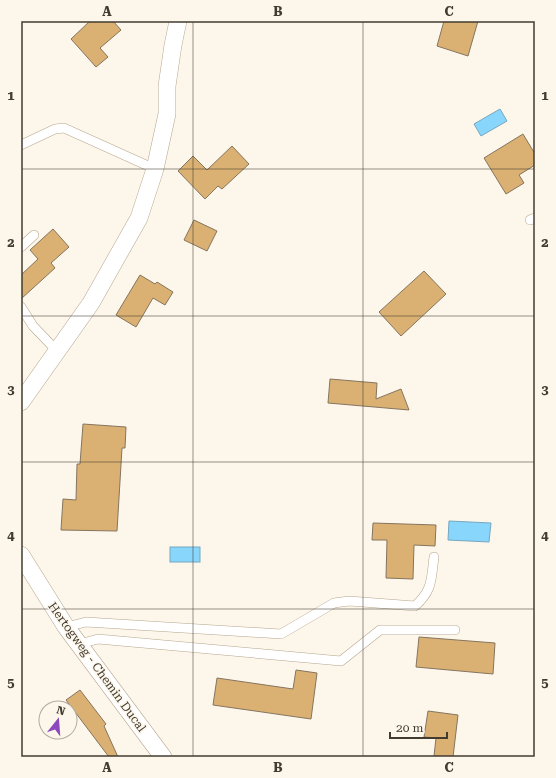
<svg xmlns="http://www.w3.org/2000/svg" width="556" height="778" font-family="'Roboto Serif',serif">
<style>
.water{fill:#89d6fc;stroke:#74a8bf}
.building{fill:#dbb173;stroke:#85755e}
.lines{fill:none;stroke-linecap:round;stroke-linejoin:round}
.service-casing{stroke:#b7a68e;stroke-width:10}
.minor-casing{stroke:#b7a68e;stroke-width:18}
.service{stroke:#fff;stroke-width:9}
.minor{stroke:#fff;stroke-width:17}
.grid{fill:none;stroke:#423b30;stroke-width:1;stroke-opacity:0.55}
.labels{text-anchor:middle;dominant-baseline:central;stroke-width:3;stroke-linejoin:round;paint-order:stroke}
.street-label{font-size:12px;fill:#423b30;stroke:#fdf6eb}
.neatline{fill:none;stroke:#423b30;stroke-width:1.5}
.grid-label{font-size:13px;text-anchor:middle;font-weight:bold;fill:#423b30}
</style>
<rect width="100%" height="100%" fill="#fdf6eb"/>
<!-- water -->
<g class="water">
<polygon points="500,109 507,121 481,136 474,124"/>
<polygon points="449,521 491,523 489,542 448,540"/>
<rect x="170" y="547" width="30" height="15"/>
</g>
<!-- building -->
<g class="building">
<polygon points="90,21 113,21 121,30 100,48 108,57 96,67 71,39"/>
<polygon points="444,21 478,21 468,56 437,46"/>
<polygon points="523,134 535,154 535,165 519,175 524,183 506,194 484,158"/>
<polygon points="232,146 249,164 222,189 218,186 205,199 178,171 193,156 207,170"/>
<polygon points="194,220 217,231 207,251 184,240"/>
<polygon points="53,229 69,247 51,263 55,268 21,299 21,275 38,259 30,250"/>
<polygon points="424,271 446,294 401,336 379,312"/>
<polygon points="140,275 155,284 157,282 173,292 165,305 153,298 136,327 116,315"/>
<polygon points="330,379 377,383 376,399 401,389 409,410 328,403"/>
<polygon points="83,424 126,427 125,448 122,448 117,531 61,530 63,499 76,500 77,464 80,464"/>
<polygon points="373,523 436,525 435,546 414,545 413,579 386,578 387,540 372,540"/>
<polygon points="419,637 495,643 493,674 416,667"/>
<polygon points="296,670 317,673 311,719 213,705 217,678 293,689"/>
<polygon points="80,690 106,724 104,726 118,757 109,757 66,700"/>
<polygon points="428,711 458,715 453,757 434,756 436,738 424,737"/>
</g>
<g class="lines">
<!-- service casing -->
<g class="service-casing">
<g id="service">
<polyline points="21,145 55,129 64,128 155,169"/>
<polyline points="530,220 535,218"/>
<polyline points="21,247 34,235"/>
<polyline points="21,307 33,326 57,351"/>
<path d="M66 627 86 622 281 634 334 603 349 601 415 606C433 590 431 579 434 557"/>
<polyline points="79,644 98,639 341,661 380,630 455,630"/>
</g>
</g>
<!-- minor casing -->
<g class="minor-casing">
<g id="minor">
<polyline points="21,402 91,303 139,218 155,169 167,114 167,86 173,45 178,21"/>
<polyline points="21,555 66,627 163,757"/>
</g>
</g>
<!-- service -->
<use href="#service" class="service"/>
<!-- minor -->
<use href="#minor" class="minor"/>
</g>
<!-- grid -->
<path class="grid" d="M193 21V757M363 21V757M21 169H535M21 316H535M21 462H535M21 609H535"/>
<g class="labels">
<!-- street labels -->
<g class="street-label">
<text transform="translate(97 667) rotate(54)">Hertogweg - Chemin Ducal</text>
</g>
</g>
<!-- border -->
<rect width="556" height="778" fill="none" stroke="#fdf6eb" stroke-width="44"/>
<!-- north arrow -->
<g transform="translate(58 720) rotate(17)"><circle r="19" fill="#fdf6eb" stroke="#b2aba0"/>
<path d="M0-3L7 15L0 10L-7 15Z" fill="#8b49bd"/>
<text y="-6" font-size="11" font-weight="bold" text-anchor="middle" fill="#423b30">N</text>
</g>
<!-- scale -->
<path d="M390 732v6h57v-6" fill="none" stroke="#423b30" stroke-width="2"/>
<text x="396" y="732" font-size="12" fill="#423b30" stroke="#fdf6eb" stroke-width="3" paint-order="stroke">20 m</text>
<rect x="22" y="22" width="512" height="734" class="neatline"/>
<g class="grid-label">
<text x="107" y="16">A</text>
<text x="278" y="16">B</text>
<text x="449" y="16">C</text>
<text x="11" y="100">1</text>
<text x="545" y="100">1</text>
<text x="11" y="247">2</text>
<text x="545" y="247">2</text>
<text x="11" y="394">3</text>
<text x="545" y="394">3</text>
<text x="11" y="540">4</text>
<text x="545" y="540">4</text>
<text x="11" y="687">5</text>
<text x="545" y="687">5</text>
<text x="107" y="772">A</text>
<text x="278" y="772">B</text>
<text x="449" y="772">C</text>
</g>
</svg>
